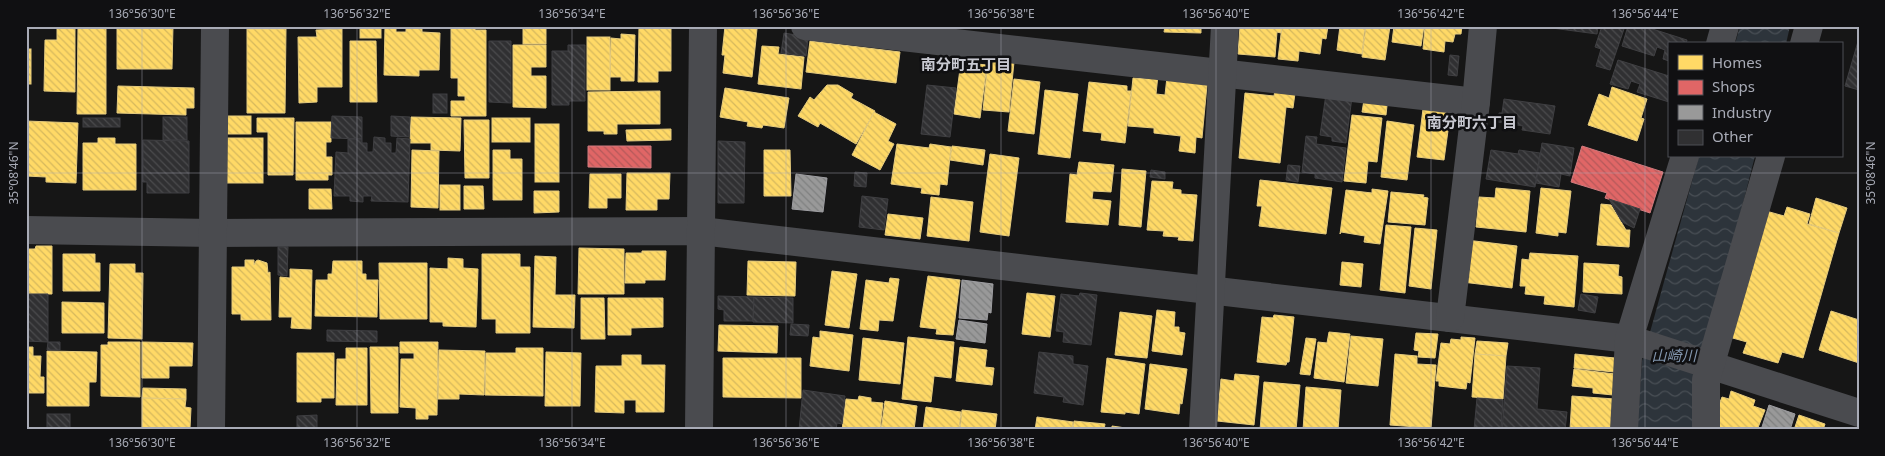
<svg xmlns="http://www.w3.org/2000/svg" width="1885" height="456" font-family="'Noto Sans','Noto Sans JP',sans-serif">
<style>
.water{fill:url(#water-waves)}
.homes{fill:url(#homes-back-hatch);stroke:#e5cb7e}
.shops{fill:url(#shops-back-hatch);stroke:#cf7b7e}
.industry{fill:url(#industry-back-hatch);stroke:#9e9ea2}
.building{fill:url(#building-back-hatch);stroke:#3f3f42}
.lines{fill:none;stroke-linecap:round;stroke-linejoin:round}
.minor{stroke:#4a4b4f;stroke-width:28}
.ticks{fill:none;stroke:#a8abb6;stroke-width:1;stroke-opacity:0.45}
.labels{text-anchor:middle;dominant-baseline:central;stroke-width:5;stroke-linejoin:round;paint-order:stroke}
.neighbourhood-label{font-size:15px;font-weight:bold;fill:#c9cad2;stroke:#101012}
.water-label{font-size:15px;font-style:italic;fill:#8296ae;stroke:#101012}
.neatline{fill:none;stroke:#a8abb6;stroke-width:2}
.ticks-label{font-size:12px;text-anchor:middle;fill:#a8abb6}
</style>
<defs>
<pattern id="water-waves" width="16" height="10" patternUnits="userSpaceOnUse" patternTransform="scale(1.25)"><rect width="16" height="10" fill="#2d343b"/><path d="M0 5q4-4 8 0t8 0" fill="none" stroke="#494f55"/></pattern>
<pattern id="homes-back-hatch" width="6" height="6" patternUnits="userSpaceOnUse" patternTransform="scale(1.25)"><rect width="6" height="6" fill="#ffd966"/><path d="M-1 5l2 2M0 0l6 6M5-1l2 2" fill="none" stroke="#d6b85d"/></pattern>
<pattern id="shops-back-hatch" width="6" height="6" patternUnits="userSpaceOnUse" patternTransform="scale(1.25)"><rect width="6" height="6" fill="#e06666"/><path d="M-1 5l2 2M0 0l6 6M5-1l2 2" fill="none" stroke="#b4595a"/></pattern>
<pattern id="industry-back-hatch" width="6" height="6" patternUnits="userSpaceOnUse" patternTransform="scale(1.25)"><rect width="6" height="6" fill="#999"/><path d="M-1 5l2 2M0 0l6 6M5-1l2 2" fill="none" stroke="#7f8080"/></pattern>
<pattern id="building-back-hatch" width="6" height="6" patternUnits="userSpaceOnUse" patternTransform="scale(1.25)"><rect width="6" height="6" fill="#303032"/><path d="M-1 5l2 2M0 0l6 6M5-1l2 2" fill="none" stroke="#4b4b4d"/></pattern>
</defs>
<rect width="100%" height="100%" fill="#161616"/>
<!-- water -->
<g class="water">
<polygon points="1740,26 1790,26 1786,44 1735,44"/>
<polygon points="1699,156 1755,156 1699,376 1697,430 1637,430 1642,361"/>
</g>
<!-- homes -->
<g class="homes">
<polygon points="57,26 75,26 75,92 44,91 45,40 57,40"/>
<polygon points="78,26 106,26 106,114 77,114"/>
<polygon points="117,26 173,26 172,69 117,69"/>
<rect x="360" y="26" width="21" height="12"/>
<polygon points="385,26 396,26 396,32 406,32 406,28 422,28 422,32 440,33 439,70 419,70 419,76 384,75"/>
<polygon points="451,26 475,26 475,30 486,30 486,116 451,116 451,101 465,101 465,96 458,96 458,78 451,78"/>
<rect x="523" y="26" width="23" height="18"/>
<polygon points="639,26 671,26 671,71 658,71 658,82 638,82"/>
<polygon points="725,26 757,29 752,77 723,73 725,55 722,55"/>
<polygon points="1165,26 1201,26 1201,33 1164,32"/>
<polygon points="1240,26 1282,26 1281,33 1277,32 1275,57 1238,54"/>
<polygon points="1282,26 1328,26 1326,39 1322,38 1320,54 1299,51 1298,61 1278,59"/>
<polygon points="1340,26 1365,26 1362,54 1337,50"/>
<polygon points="1366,26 1390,26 1385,60 1362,57"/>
<polygon points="1394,26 1424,26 1421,46 1392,42"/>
<polygon points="1425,26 1462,26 1461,34 1455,34 1453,42 1445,41 1444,52 1423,49"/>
<polygon points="247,29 286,29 285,113 247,113"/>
<polygon points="342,29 342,87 317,87 317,102 299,103 298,37 317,37 316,30"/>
<polygon points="621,34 635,35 634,81 621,81 621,77 610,77 611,38 621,39"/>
<rect x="587" y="37" width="23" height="53"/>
<polygon points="350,41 376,41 377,102 350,102"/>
<polygon points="810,41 900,52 896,83 806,72"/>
<polygon points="513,45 546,45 546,67 531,67 531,76 546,76 546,108 513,107"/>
<polygon points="762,46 779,47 778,54 804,57 801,89 758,84"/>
<rect x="26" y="49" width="5" height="35"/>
<polygon points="966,58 978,60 977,64 987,65 980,118 954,114 960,69 964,69"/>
<polygon points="988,60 1014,62 1009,112 983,110"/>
<polygon points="1148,74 1158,75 1156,94 1165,95 1167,77 1207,85 1202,138 1196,137 1195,153 1179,151 1181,136 1154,133 1154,128 1128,126 1133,78 1148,79"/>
<polygon points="1014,79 1040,82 1034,134 1008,131"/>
<polygon points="1089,82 1127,86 1127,91 1131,91 1125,143 1101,140 1102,133 1083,131"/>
<polygon points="1276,84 1296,86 1293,108 1286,107 1280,163 1239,158 1245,93 1274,96"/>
<polygon points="827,85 838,85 853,94 851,98 875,111 856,144 820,123 818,127 798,116 810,97 814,100"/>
<polygon points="118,86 194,88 194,108 186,108 186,115 117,113"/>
<polygon points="1612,87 1647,99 1641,118 1644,119 1637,141 1588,125 1599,94 1609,98"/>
<polygon points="725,88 789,98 784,128 763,125 762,128 747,126 748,122 720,117"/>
<polygon points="1045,90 1078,94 1070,158 1038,154"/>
<polygon points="660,91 660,124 617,124 617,134 604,134 604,131 588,131 588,92"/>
<polygon points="1365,94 1388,96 1386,115 1362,112"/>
<polygon points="1424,101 1447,103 1446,115 1450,116 1444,160 1417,157"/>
<polygon points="874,112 896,124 888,141 894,144 880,170 852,155"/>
<polygon points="1352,115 1382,118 1377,162 1368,161 1366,183 1344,181"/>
<rect x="224" y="116" width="27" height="18"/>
<polygon points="411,117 461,118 460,151 431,150 431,143 410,143"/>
<polygon points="257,118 294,118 293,175 268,175 268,132 257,132"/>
<rect x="492" y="118" width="38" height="24"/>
<polygon points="464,120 489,120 489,178 465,178"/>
<polygon points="26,121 78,123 76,183 46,182 46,177 26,176"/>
<polygon points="1387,121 1414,125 1407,180 1381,177"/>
<polygon points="296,122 331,122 331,142 326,142 326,157 332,157 332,175 328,175 328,180 296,180"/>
<rect x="535" y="124" width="24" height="58"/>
<polygon points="671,129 671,140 627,141 626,130"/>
<polygon points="98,138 115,138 115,144 136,144 136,190 83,190 83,143 98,143"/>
<rect x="223" y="138" width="40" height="45"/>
<polygon points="897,144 929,148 930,144 951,147 947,185 940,184 939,195 921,193 922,188 891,184"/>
<polygon points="952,146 985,150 983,165 950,160"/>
<polygon points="412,150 439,151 438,208 411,207"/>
<polygon points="493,150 510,150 510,159 522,159 522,200 493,200"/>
<polygon points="764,150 790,150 791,196 764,196"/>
<polygon points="990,154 1019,158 1009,236 980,232"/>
<polygon points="1079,162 1114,165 1111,192 1093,191 1092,199 1111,201 1108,225 1066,222 1070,174 1077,175"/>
<polygon points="1122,169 1146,171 1141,227 1119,225"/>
<polygon points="627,173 670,173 669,199 657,199 657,210 626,210"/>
<polygon points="590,174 621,174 621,198 607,198 607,208 589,208"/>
<polygon points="1260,180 1332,188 1326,234 1259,226 1262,206 1257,206"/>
<polygon points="1152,181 1173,182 1172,189 1181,190 1181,194 1197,195 1193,241 1178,240 1179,237 1163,236 1164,231 1147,230"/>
<rect x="440" y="185" width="20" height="25"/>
<polygon points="464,186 483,186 484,209 464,209"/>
<polygon points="1496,188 1530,191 1526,232 1476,227 1479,197 1495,198"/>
<polygon points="1541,188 1571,191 1566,233 1558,232 1558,236 1536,233"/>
<polygon points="309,189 331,189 332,209 309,209"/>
<polygon points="1372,189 1388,191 1380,244 1364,242 1365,236 1341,232 1340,234 1346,190 1372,193"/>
<polygon points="534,191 559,191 559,212 534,213"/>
<polygon points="1391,192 1424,195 1423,197 1428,198 1425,225 1388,222"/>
<polygon points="931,197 973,202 969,241 927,236"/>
<polygon points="1816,198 1847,208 1839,233 1809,224"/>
<polygon points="1601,204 1611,205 1626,230 1630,230 1629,247 1597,245"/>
<polygon points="1787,207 1810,214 1807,224 1839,233 1803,358 1782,352 1778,363 1743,353 1747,342 1729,337 1766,211 1784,216"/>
<polygon points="888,214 923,218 920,239 885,235"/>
<polygon points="1386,225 1411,227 1405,293 1380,290"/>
<polygon points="1415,228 1437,230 1431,289 1409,286"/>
<polygon points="1466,240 1517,246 1512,288 1462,282"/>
<polygon points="36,246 52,246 52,294 26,294 26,249 35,249"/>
<polygon points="579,248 624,249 624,294 578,294"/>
<polygon points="642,251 666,251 665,280 645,280 645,283 625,283 626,253 642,253"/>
<polygon points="1530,253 1578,256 1574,307 1544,304 1545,296 1525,294 1526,286 1520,286 1522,259 1529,260"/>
<polygon points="63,254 95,254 95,263 100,263 100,291 63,291"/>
<polygon points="482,254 520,254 520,267 530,267 530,333 496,333 496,319 482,319"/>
<polygon points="535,256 556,257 555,295 575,295 574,328 533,327"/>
<polygon points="448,258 463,259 463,268 478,269 476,327 443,326 443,322 430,322 430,268 448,269"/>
<polygon points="245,260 254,260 254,265 256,261 258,260 267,263 268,273 270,272 271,320 241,320 241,314 232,314 232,267 245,267"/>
<polygon points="333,261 362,261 362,274 366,274 366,280 378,280 377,317 315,316 316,280 328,280 328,274 332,274"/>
<polygon points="748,261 796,262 795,296 747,295"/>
<polygon points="1342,262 1363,264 1361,287 1340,285"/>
<polygon points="379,263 427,263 427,319 380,319"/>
<polygon points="1584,263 1619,265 1618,276 1622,277 1622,294 1583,292"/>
<polygon points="110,264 135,264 135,273 143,273 142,339 108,338"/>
<polygon points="290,269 312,270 311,329 291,328 292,317 279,317 280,277 290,278"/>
<polygon points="832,271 857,274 849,328 825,325"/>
<polygon points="928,276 960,280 953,335 936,334 937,329 920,327"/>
<polygon points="890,278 899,279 893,321 879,320 878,331 860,329 866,280 889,283"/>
<polygon points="1027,293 1055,296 1050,337 1022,334"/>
<polygon points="581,298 604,298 605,339 581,339"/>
<polygon points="608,298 663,298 663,327 631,328 631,335 608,335"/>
<polygon points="62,302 104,303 104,333 62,333"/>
<polygon points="1157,310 1175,312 1174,327 1179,327 1179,332 1185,333 1182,355 1152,351"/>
<polygon points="1831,311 1859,320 1859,363 1819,350"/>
<polygon points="1120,312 1152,316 1147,358 1115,355"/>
<polygon points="1274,315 1294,317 1289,362 1287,362 1286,365 1257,362 1262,317 1273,318"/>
<polygon points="719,325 778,326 777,353 718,351"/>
<polygon points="820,331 853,335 849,371 810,366 813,337 820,338"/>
<polygon points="1329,332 1350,334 1344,382 1314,378 1318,342 1327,343"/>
<polygon points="1416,333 1438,334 1435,358 1418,357 1419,351 1414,350"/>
<polygon points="1351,336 1383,339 1378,386 1346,383"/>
<polygon points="908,337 954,342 951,378 934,376 931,402 902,399"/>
<polygon points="1461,337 1475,338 1470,383 1467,382 1466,389 1439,386 1439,381 1436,381 1441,343 1450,344 1451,339 1461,340"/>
<polygon points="863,338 904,343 900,384 859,380"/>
<polygon points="1306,338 1316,339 1310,375 1300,374"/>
<polygon points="1477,341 1508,343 1506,356 1475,354"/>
<polygon points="108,342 140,342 140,397 101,396 101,345 108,345"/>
<polygon points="142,342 193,343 192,366 169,366 169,378 142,378"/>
<polygon points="400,342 438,342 437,415 428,415 428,419 416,419 416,408 400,407 401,359 414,359 414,353 400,353"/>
<polygon points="26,347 33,347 33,356 41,356 40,377 44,377 44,393 26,393"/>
<polygon points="370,347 398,347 398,413 371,413"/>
<polygon points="960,347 987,350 985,367 994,368 992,385 956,381"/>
<polygon points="346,348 367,348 367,405 336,405 337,359 346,359"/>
<polygon points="516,348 543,348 543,396 485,395 486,353 516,353"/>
<polygon points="439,350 485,351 484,395 459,394 459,399 438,399"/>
<polygon points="47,351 97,352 96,382 89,382 89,406 47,406"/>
<polygon points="546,352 581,353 580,406 545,406"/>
<polygon points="297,353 334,353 334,398 321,398 321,402 297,402"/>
<polygon points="1395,354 1417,356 1417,364 1436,365 1431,428 1390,425"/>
<polygon points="1475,354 1506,356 1503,399 1472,397"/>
<polygon points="1575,354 1615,358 1614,372 1574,368"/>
<polygon points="622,355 641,355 641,365 665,365 664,412 636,412 636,400 624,400 624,413 595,412 596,366 622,366"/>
<polygon points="723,358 801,358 801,398 723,397"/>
<polygon points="1107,358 1145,364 1139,414 1125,412 1125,414 1101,412"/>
<polygon points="1150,364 1187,369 1182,404 1180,403 1179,414 1145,409"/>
<polygon points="1574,369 1615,374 1613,395 1593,393 1593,388 1572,386"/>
<polygon points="1235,374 1259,376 1254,425 1217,421 1221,379 1234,381"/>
<polygon points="1264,382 1300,385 1296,430 1260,430"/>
<polygon points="1306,387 1341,390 1338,430 1303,430"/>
<polygon points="143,388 186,389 186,399 142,398"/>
<polygon points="1731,391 1755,400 1753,406 1765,410 1757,430 1717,430 1711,426 1722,397 1729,399"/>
<polygon points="859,396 871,398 871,402 883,403 880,430 842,430 846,399 858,400"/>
<polygon points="1572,396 1615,399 1613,430 1570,430"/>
<polygon points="142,398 186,399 185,407 191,408 190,428 142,430"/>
<polygon points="885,401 917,406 914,430 881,430"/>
<polygon points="926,407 961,412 959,430 923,430"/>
<polygon points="962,410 997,414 995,430 960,430"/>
<polygon points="1799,415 1825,424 1823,430 1794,430"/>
<polygon points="1037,417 1073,422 1072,430 1035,430"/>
<polygon points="1074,421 1105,424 1104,430 1073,430"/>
<polygon points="1112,426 1119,427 1138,430 1112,430"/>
</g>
<!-- shops -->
<g class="shops">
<polygon points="588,146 651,146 651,168 588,167"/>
<polygon points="1582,146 1663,172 1650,213 1605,198 1607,193 1571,182"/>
</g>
<!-- industry -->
<g class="industry">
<polygon points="796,174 827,178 823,212 792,209"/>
<polygon points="962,280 993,284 991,313 988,312 987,320 959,318"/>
<polygon points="959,320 987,324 985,343 956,339"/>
<polygon points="1769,405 1795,414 1790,430 1761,430"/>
</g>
<!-- building -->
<g class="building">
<polygon points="1537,26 1598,26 1597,34"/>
<polygon points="1602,26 1625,26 1610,70 1596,66 1601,49 1595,47"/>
<polygon points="1628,26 1643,26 1687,40 1686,44 1669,44 1669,61 1663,59 1665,50 1657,47 1654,56 1622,46"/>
<polygon points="784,33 808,37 806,56 781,53"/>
<polygon points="1859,38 1859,90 1845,86"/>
<polygon points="489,41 511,41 511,103 489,102"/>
<polygon points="568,45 585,45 585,101 569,101 569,105 552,105 552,51 568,51"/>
<polygon points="1450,55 1459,56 1457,76 1448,75"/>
<polygon points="1618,60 1669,76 1669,102 1637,92 1640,84 1631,81 1628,89 1610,84"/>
<polygon points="927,85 956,88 950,137 921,134"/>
<rect x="433" y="94" width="14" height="19"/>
<polygon points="1326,94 1352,97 1346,143 1332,141 1332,137 1320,135"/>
<polygon points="1504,99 1555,106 1550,134 1522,130 1523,126 1498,122 1499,113 1502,113"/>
<polygon points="332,116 362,117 362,139 331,138"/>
<polygon points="391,116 410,117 409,137 391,136"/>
<rect x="163" y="117" width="24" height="23"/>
<rect x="83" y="118" width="37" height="9"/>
<polygon points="1306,136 1317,137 1316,144 1346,148 1342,182 1315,178 1315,174 1302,172"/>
<polygon points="374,137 385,138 385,143 391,143 391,153 396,153 397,138 410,139 408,202 371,201 372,196 363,196 363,202 350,201 350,196 334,196 336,152 348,153 348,139 362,139 362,143 367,143 367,152 373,152"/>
<polygon points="143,140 189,141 189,193 147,193 147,182 143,182"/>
<polygon points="718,141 745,142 744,203 718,203"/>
<polygon points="1542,143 1574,148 1570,176 1561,174 1559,187 1536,183"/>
<polygon points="1491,150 1518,154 1519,150 1540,153 1535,187 1486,179"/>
<polygon points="1288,165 1300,166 1298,182 1286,180"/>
<polygon points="1151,170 1165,172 1165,179 1150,177"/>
<polygon points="855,172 867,173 866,187 854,186"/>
<polygon points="862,196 888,199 884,230 859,227"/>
<polygon points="1609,199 1640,209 1634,228 1622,222"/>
<polygon points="278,247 288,247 287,276 278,275"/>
<polygon points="1080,293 1097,295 1091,345 1063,342 1064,332 1056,331 1061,294 1079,296"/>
<polygon points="26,294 48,294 48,342 26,341"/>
<polygon points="1581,294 1598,297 1595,313 1578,310"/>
<polygon points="718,296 754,297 753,321 724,321 724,310 718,309"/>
<polygon points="754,297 793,298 793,323 753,322"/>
<polygon points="791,324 809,325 808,336 790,335"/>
<polygon points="327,330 377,331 377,342 327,341"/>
<polygon points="48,342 60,342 60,350 47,350"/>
<polygon points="1039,352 1073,356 1073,364 1088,366 1083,405 1063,402 1064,397 1034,393"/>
<polygon points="1507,366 1540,368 1537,409 1567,412 1565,430 1502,430"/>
<polygon points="803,390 845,396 842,424 837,423 836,430 799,430"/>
<polygon points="1477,398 1503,400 1501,430 1474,430"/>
<rect x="47" y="414" width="23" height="16"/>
<polygon points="317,415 317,430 297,430 297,416"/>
</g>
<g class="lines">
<!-- minor -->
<g class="minor">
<polyline points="805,26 1476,102"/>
<polyline points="1720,44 1725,26"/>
<polyline points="1804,44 1809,26"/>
<polyline points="26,230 213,233 701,231 1629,339 1859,413"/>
<polyline points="1450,318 1476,102 1483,26"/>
<polyline points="211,430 215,26"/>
<polyline points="699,430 703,26"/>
<polyline points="1203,430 1225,26"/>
<polyline points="1624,430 1629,339 1685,156"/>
<polyline points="1706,430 1706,380 1771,156"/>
</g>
</g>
<!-- ticks -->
<path class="ticks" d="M142 26V430M357 26V430M572 26V430M786 26V430M1001 26V430M1216 26V430M1431 26V430M1645 26V430M26 173H1859"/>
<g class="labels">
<!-- neighbourhood labels -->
<g class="neighbourhood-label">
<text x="966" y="64">南分町五丁目</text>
<text x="1472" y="122">南分町六丁目</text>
</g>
<!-- water labels -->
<g class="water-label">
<text x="1674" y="355">山崎川</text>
</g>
</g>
<!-- border -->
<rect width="1885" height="456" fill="none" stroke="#101012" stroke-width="55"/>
<!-- legend -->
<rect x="1668" y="42" width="175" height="115" fill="#101012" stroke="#4d4e54"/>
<rect x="1678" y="55" width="25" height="15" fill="#ffd966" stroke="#4d4e54"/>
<text x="1712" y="68" font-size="15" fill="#a8abb6">Homes</text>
<rect x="1678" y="80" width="25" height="15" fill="#e06666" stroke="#4d4e54"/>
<text x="1712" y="92" font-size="15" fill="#a8abb6">Shops</text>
<rect x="1678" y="105" width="25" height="15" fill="#999999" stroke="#4d4e54"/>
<text x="1712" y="118" font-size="15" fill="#a8abb6">Industry</text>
<rect x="1678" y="130" width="25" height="15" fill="#303032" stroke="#4d4e54"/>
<text x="1712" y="142" font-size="15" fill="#a8abb6">Other</text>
<rect x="28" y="28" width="1830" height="400" class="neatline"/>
<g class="ticks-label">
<text x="142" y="18">136°56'30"E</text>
<text x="357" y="18">136°56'32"E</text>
<text x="572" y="18">136°56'34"E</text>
<text x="786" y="18">136°56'36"E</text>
<text x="1001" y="18">136°56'38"E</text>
<text x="1216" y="18">136°56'40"E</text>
<text x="1431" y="18">136°56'42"E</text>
<text x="1645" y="18">136°56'44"E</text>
<text transform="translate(14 173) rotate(-90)" y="4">35°08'46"N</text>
<text transform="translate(1871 173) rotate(-90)" y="4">35°08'46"N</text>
<text x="142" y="447">136°56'30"E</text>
<text x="357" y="447">136°56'32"E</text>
<text x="572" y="447">136°56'34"E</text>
<text x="786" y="447">136°56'36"E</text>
<text x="1001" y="447">136°56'38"E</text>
<text x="1216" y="447">136°56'40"E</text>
<text x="1431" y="447">136°56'42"E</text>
<text x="1645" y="447">136°56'44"E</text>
</g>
</svg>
